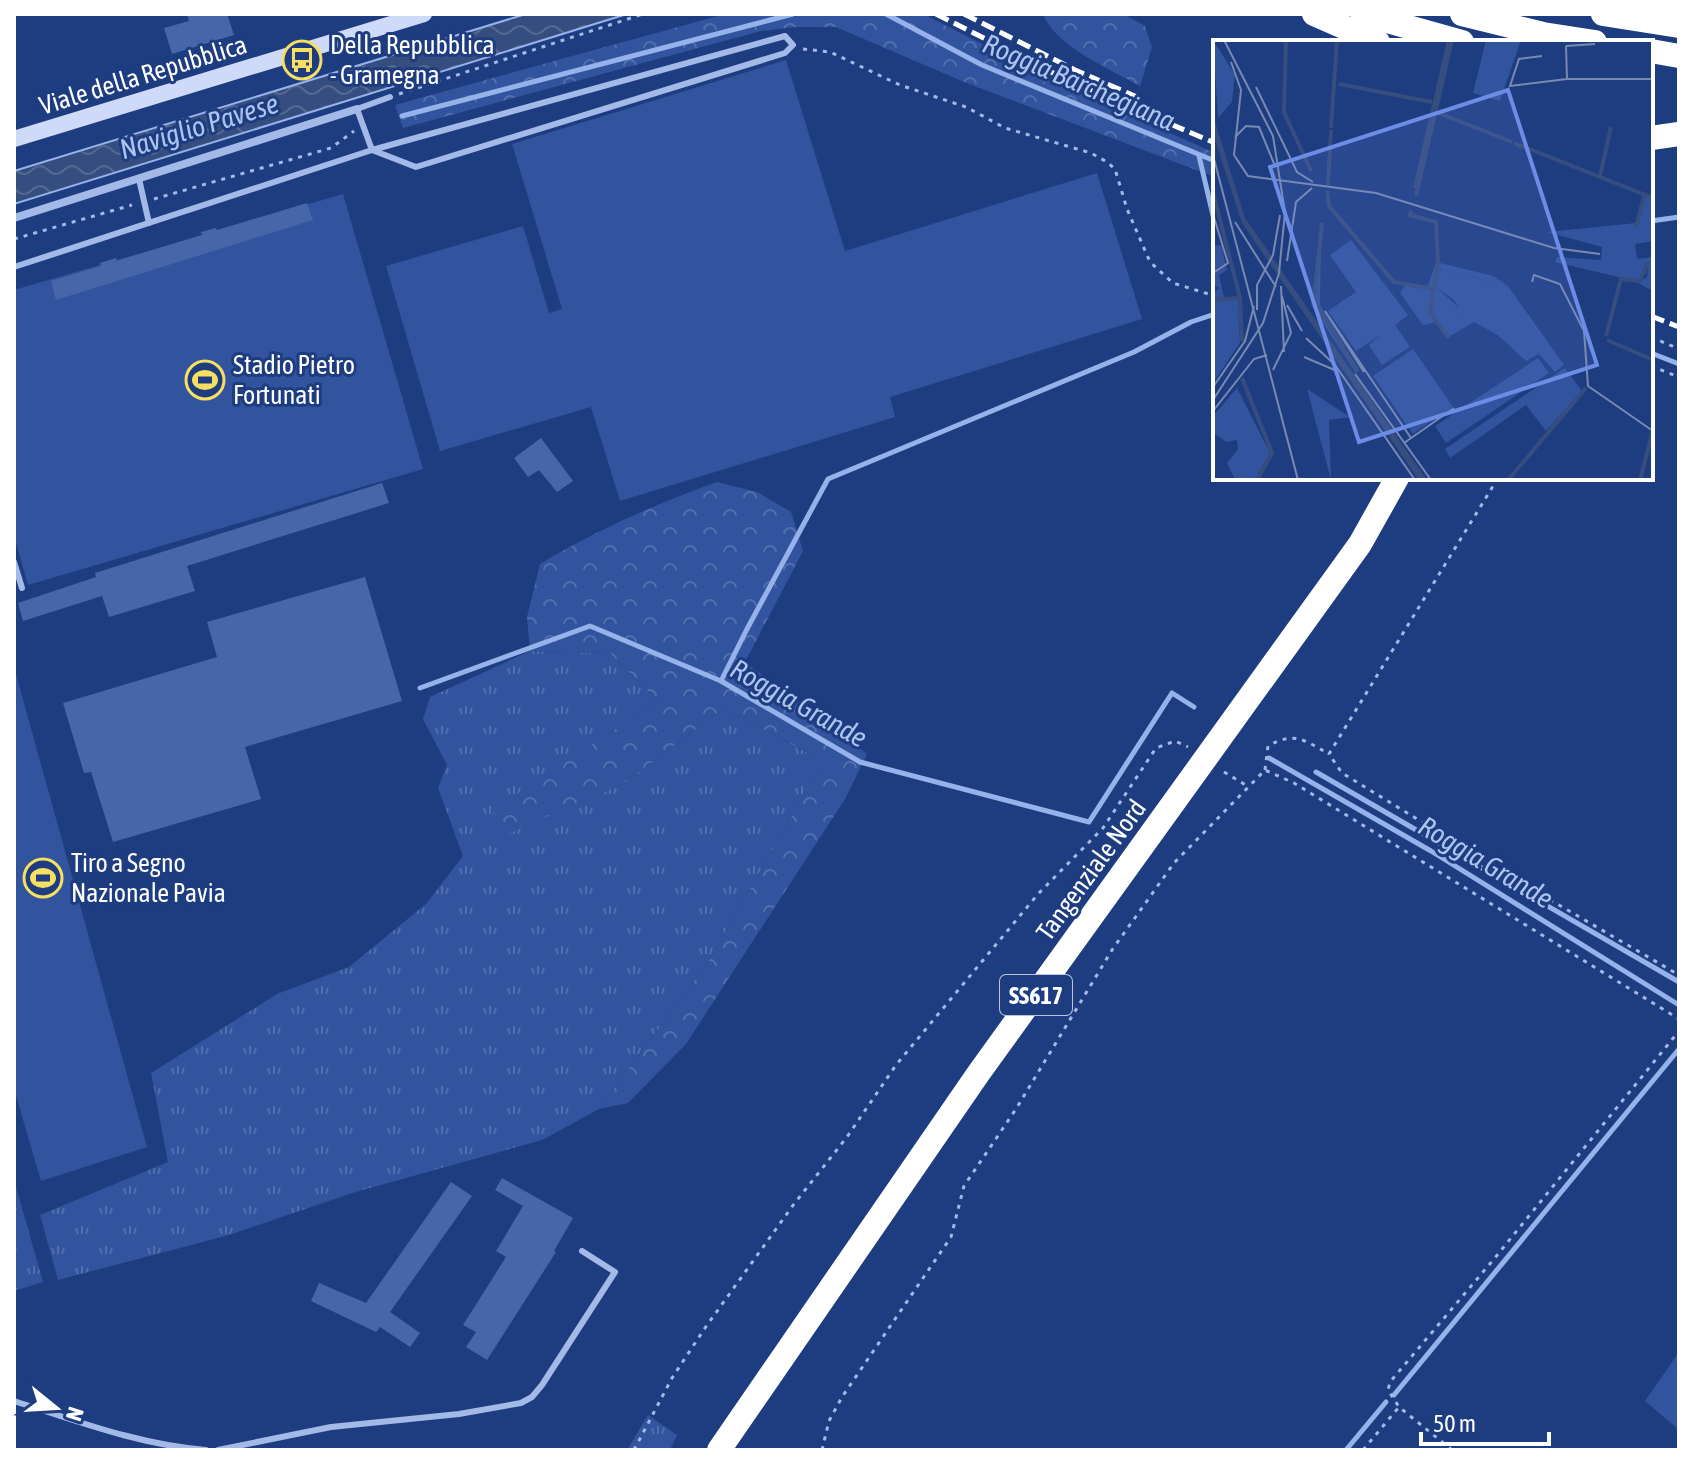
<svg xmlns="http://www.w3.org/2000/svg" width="1693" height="1464" font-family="'Asap Condensed',sans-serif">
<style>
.grass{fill:url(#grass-tufts)}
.forest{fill:url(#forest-crowns)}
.pitch{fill:#32549e}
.water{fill:url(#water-waves);stroke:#96b2ea;stroke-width:2}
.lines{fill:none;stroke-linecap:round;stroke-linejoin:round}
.stream{stroke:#96b2ea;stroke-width:5}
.building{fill:#4766a9}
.path{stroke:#a3b9e8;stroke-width:3;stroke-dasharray:4 6;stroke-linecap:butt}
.lane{stroke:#a3b9e8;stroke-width:6}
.street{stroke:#a3b9e8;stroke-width:8}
.secondary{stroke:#cedaf7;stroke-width:16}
.highway{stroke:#fff;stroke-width:24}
.rail{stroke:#fff;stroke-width:5;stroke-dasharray:14 6;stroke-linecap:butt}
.labels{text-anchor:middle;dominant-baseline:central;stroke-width:6;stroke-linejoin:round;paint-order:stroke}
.shield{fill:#1e3c80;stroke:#bcc4d9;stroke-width:2}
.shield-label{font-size:24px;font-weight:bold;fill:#fff}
.poi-label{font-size:26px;fill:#fff;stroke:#1e3c80;text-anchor:start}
.street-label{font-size:26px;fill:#fff;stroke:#1e3c80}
.water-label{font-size:28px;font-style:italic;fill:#aec4f0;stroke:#1e3c80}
.inset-river{fill:none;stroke:#364d7f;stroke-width:4}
.inset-road{fill:none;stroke:#788ab3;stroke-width:2}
.view{fill:#6c8ce6;fill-opacity:0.15;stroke:#6c8ce6;stroke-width:4}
.inset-edge{fill:none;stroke:#fff;stroke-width:4}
</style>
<defs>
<pattern id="grass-tufts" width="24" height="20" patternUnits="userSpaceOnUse" patternTransform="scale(2)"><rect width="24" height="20" fill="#32549e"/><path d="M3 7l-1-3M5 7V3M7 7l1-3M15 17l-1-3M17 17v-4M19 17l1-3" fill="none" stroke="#516ead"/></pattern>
<pattern id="forest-crowns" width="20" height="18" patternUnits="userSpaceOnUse" patternTransform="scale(2)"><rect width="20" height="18" fill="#32549e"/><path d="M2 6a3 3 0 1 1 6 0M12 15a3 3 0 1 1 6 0" fill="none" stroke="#516ead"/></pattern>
<pattern id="water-waves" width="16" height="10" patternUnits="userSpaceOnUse" patternTransform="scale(2)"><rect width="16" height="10" fill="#364d7f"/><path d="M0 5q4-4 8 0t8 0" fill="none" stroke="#546892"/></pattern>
</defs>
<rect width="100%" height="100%" fill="#1e3c80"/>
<!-- grass -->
<g class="grass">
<polygon points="530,651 610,653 658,701 494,810 506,834 624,783 724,708 806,752 819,768 710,959 599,1109 542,1140 352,1193 229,1235 58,1280 40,1215 168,1162 151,1073 277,994 349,967 426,904 463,856 438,788 447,765 423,719 430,697"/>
<polygon points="14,1180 43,1282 14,1291"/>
<polygon points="648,1415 677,1435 670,1450 627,1450"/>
</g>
<!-- forest -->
<g class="forest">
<polygon points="725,14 923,14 1071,89 1215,153 1215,177 969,84 836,27 795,27 761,31 403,128 395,105"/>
<path d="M1043 14H1123L1145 26 1152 47 1140 86C1111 70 1054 45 1043 14Z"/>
<path d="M717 482 757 492 791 512 803 551 745 662 867 754 845 799 686 1044 628 1103 599 1109 710 959 819 768 806 752 724 708 624 783 506 835 493 810 658 701 610 653 530 651 527 617 540 564C596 530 656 504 717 482Z"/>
</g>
<!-- pitch -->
<g class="pitch">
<polygon points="786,60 845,251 1097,173 1142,319 890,397 895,417 620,501 591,407 440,451 386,266 523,226 549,313 562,309 512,144"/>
<polygon points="343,194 423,469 28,585 14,536 14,290"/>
<polygon points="14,667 147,1147 41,1181 14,1089"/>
<polygon points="1679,1352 1679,1430 1645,1401"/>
</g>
<!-- water -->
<polygon class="water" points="526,14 627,14 14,204 14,171"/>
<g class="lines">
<!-- stream -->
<g class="stream">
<polyline points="886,14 982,65 1215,161"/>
<polyline points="402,116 793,14"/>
<polyline points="1199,156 1215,224"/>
<polyline points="1651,221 1679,217"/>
<polyline points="1651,353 1679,364"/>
<polyline points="721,681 747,629 828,479 1134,352 1191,322 1215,314"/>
<polyline points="420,688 590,626 721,681 860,762 1089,822 1172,693 1194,707"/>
<polyline points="1269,758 1431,851 1679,1005"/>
<polyline points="1316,772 1679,982"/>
<polyline points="1394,1395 1679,1049"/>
<polyline points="1346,1450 1386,1402"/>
</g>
</g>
<!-- building -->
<g class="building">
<polygon points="187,14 227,14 234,35 172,54 164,28 189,21"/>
<polygon points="307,203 313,220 56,300 51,281 101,266 100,263 116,258 117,261 202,235 201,232 216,228 217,230"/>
<polygon points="541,438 573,481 557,492 539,470 528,477 514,458"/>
<polygon points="382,483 389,503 187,566 195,591 109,617 102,596 23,621 18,603 96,577 95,573"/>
<polygon points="365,577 402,701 245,747 261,799 113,842 91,772 84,773 63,703 217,657 207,622"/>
<polygon points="502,1178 573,1218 554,1251 556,1252 487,1360 466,1347 476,1332 463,1325 506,1257 496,1251 523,1206 495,1190"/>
<polygon points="451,1182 472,1196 390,1312 420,1333 410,1347 380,1327 376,1332 311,1301 319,1283 366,1303"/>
</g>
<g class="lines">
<!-- path -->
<g class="path">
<polyline points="803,49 830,52 900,85 966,107 1005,128 1091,153 1107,162 1115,169 1127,209 1150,262 1173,283 1215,296"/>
<polyline points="399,94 643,14"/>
<polyline points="154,199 331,148 354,131"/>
<polyline points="14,239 132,205"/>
<polyline points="1651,337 1679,349"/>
<polyline points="1651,366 1679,377"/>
<polyline points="1498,478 1329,754 1342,773 1528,887 1679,975"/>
<path d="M1265 770 1268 746C1295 731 1304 740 1329 754"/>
<polyline points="1224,772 1249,787"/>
<polyline points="634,1450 672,1378 705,1328 794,1204 847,1137 896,1065 1038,894 1103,828 1156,748 1175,741 1188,747"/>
<polyline points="822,1450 829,1421 842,1397 951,1237 964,1186 1016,1109 1112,950 1174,863 1265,770 1294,783 1679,1019"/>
<polyline points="1363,1450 1399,1407"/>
<polyline points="1452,1450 1399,1407 1388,1390 1390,1382 1494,1259 1679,1031"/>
</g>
<!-- lane -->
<g class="lane">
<polyline points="139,179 149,223"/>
<polyline points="14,267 372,150 785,36 793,45 785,53 416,167 372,150 357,109 390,97"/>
<polyline points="14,562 22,588"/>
<path d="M14 1401C77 1421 140 1445 206 1450"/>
<polyline points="218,1450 331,1427 459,1414 521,1403 532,1397 542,1385 615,1272 582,1251"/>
</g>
<!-- street -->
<polyline class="street" points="14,218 357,109"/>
<!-- secondary -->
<polyline class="secondary" points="14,139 424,14"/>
<!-- highway -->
<g class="highway">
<polyline points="1314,14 1378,42"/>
<polyline points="1362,14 1462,42"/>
<polyline points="1462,14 1543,34 1595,42"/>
<polyline points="1603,14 1679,26"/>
<polyline points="1651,51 1679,56"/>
<polyline points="1651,138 1679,134"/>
<polyline points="719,1450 978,1074 1360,544 1397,478"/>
</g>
<!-- rail -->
<g class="rail">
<polyline points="936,14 1069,81 1215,143"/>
<polyline points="964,14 1075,70 1137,97"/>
<polyline points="1651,316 1679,327"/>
</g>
</g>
<!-- icons -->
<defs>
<g id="bus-ring" transform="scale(2)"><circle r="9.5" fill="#1e3c80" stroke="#f7df62" stroke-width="1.5"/><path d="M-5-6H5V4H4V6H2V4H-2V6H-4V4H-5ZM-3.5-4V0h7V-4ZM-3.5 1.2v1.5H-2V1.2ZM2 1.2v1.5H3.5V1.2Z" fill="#f7df62"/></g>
<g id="stadium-ring" transform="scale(2)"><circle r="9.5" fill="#1e3c80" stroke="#f7df62" stroke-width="1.5"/><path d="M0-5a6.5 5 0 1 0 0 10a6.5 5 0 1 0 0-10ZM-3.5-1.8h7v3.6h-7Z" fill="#f7df62"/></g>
</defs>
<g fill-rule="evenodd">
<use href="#bus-ring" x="302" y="60"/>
<use href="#stadium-ring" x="205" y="380"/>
<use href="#stadium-ring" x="43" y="878"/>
</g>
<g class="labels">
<!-- shield labels -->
<rect class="shield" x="1000" y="975" width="72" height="40" rx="6"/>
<g class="shield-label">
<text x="1036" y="995">SS617</text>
</g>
<!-- poi labels -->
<g class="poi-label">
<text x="330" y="45">Della Repubblica<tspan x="330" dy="30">- Gramegna</tspan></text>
<text x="233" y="365">Stadio Pietro<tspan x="233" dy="30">Fortunati</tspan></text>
<text x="71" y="863">Tiro a Segno<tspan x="71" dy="30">Nazionale Pavia</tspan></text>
</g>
<!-- street labels -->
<g class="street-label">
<text transform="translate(143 75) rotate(-17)">Viale della Repubblica</text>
<text transform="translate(1091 870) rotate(-54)">Tangenziale Nord</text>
</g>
<!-- water labels -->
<g class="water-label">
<text transform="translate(1079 82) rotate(23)">Roggia Barchegiana</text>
<text transform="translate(199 126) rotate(-17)">Naviglio Pavese</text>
<text transform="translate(799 703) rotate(29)">Roggia Grande</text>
<text transform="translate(1486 862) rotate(31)">Roggia Grande</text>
</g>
</g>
<!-- overview -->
<g transform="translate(1213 40)">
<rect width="440" height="440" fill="#1e3c80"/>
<path d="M432 157 440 159V201L422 204 424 219 440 217V251L425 243 434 237 436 220 433 234 422 241 342 222 344 217 388 220 389 207 334 192 423 183ZM228 229 295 246 351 325 342 332 326 314 313 321 285 295 261 282 237 296 224 282 220 269 226 258 252 279 241 260 223 247ZM352 328 369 351 333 391 313 365 237 418 232 409Z" fill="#32549e"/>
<path d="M0 0 22 35 19 62 5 78ZM108 184 107 265 146 330 143 333 98 265ZM8 205 14 230 6 235 11 258 25 260 27 303 0 343V253L6 248 0 244V206ZM223 222 280 236 295 246 228 229 223 247 255 276 252 279 226 259 220 269 224 282 210 285 187 253 194 243 215 246ZM24 348 57 413 42 440H22L14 423 25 409 24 400 13 402 0 392V376ZM94 349 137 377 116 380 118 440Z" fill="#32549e"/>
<path d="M273 0H308L287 61 260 53ZM138 200 195 275 182 285 197 307 169 325 156 305 167 295 143 311 115 271 143 252 117 215ZM200 309 240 367 200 394 160 336ZM325 318 336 333 233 403 222 386Z" fill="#32549e"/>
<path d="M0 75 32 178 214 440H206L29 183 0 94Z" fill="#364d7f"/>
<path class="inset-river" d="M73 0 71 72 98 131M126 44 219 62M223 72 299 102M118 88 124 0M301 103 440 158M387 136 398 87M115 145 118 90M202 148 236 0M114 151 116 166 181 242 219 249M0 152 27 258 29 301M203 156 239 0M198 171 197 175 223 182 225 222 217 273 236 298M109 183 101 261 144 331M423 187 431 156M0 260 27 258M393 296 408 239 427 241 435 222M394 300 440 320M29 338 59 413 44 440M295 440 373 348M427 440 439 394"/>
<path class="inset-road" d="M353 6 354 39M353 6 382 4M329 16 306 19 297 46 354 39H440M18 22 28 50 21 115 35 136 163 153 341 208 387 214M43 47 84 132 100 142M22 97 33 86 46 87 62 126M0 115 85 440M0 174 15 223 0 233M22 182 63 247M74 221 83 162 99 148M319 242 321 235 347 244 371 291 375 346 440 391M68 246 71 312M74 265 89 291M44 270V245L60 215 67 175M112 271 198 398M112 271 151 332M93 298 122 325 202 440M91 317 124 331M60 330 78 293 69 256M142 334 218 440M0 347 32 301 41 266M0 360 50 283 66 233 72 172 60 96 11 0M0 371 41 319 54 315M191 403 241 368"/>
<path class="view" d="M295 50 384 325 146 402 57 127Z"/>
<rect width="440" height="440" class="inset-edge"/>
</g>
<!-- border -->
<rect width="1693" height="1464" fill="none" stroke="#ffffff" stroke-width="32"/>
<!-- north arrow -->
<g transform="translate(56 1408) rotate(108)" stroke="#1e3c80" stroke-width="6" paint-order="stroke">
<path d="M0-6L14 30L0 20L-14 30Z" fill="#ffffff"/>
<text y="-12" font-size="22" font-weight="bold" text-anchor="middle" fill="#ffffff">N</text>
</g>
<!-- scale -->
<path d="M1421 1432v12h128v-12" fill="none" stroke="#ffffff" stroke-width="4"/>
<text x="1433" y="1432" font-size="24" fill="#ffffff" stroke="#1e3c80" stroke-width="6" paint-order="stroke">50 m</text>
</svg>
